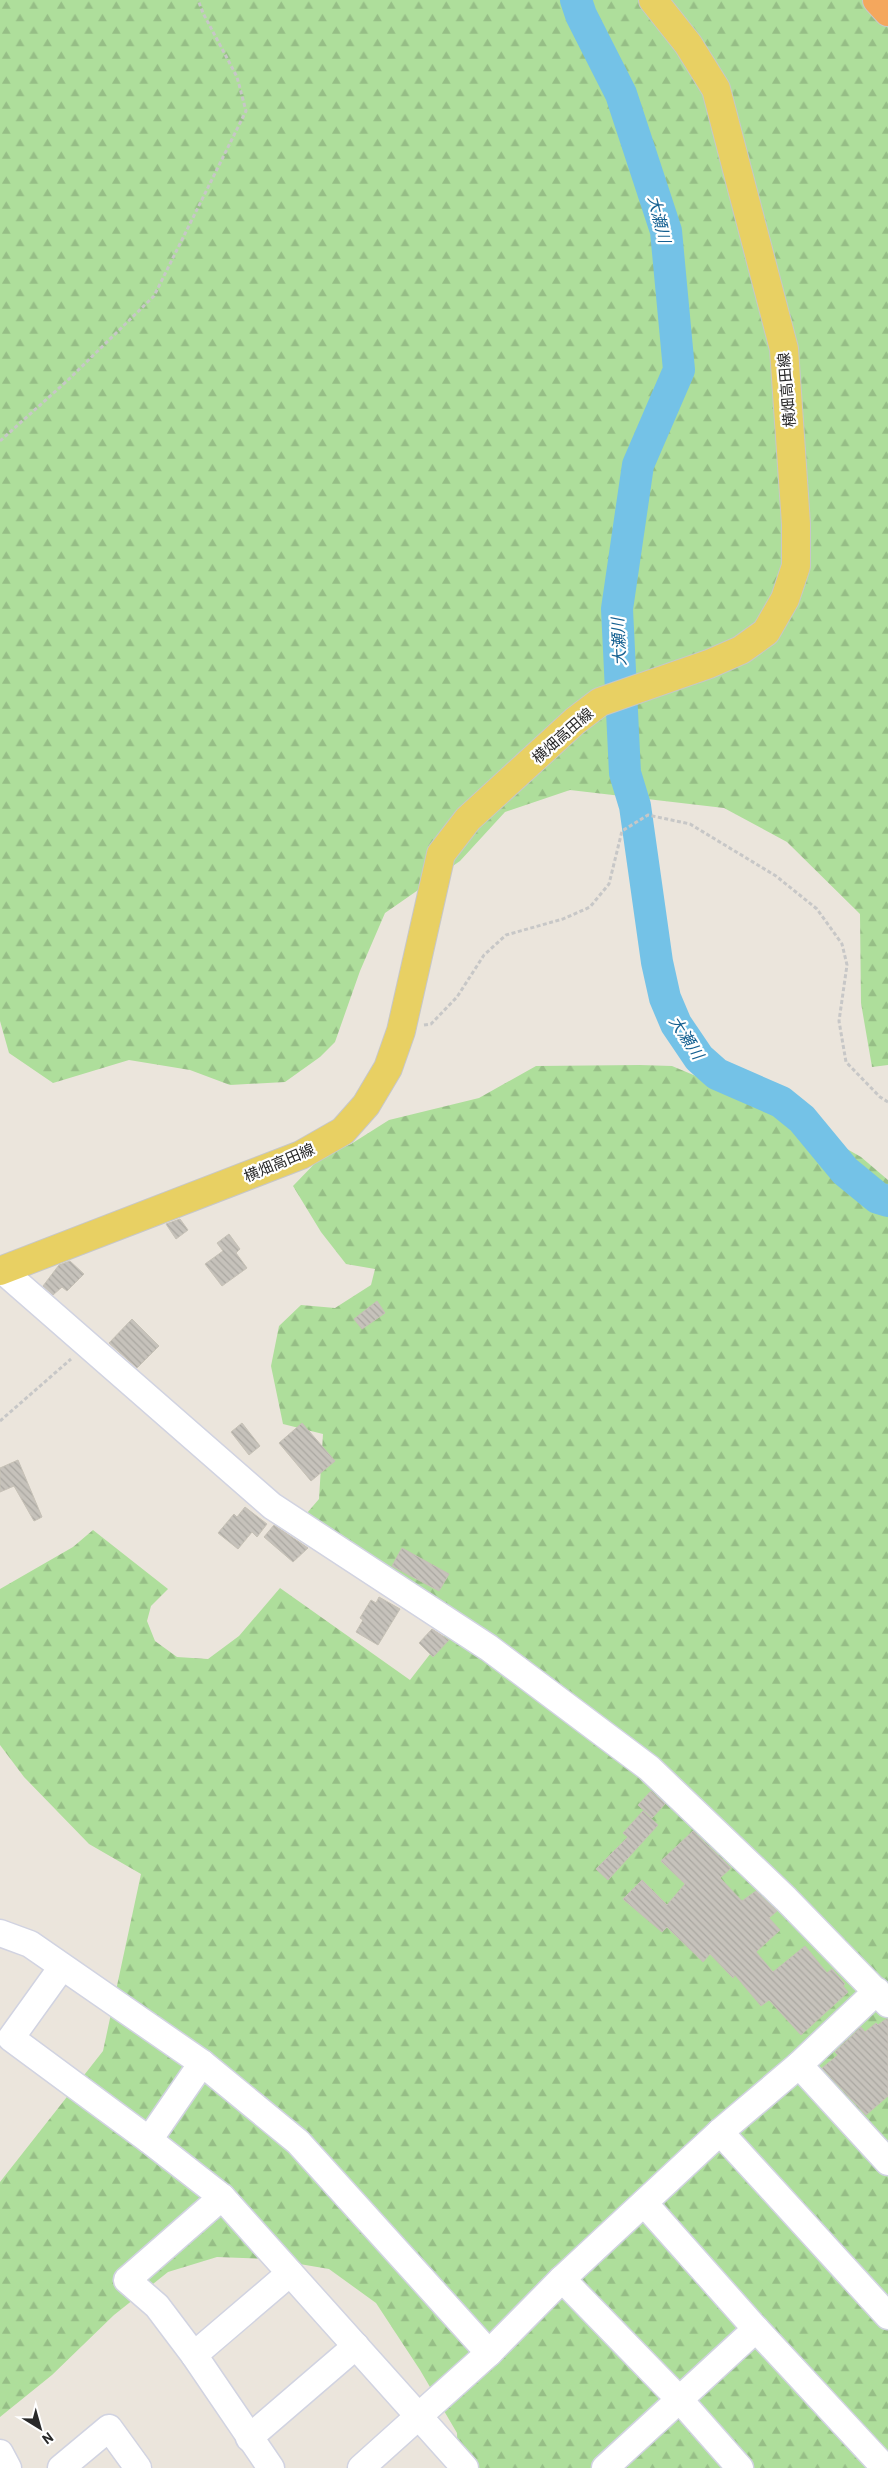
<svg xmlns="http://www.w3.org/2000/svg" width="888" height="2468" font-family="Barlow,'Noto Sans JP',sans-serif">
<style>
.forest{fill:url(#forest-firs)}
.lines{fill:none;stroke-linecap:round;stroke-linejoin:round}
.river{stroke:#74c2e7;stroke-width:32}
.building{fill:url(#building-back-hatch);stroke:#c6c1b6}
.minor-casing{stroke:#d1d3e1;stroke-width:29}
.major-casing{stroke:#c7c7c7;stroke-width:30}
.highway-casing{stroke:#c7c7c7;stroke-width:30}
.path{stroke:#c7c7c7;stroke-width:3;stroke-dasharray:4 2.5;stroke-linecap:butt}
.minor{stroke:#fff;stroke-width:26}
.major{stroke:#e8d063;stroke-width:28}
.highway{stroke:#f4a75d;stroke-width:28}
.labels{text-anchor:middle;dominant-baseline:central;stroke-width:4.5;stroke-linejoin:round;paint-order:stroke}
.street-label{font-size:15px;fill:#292929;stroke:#fff}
.water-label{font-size:16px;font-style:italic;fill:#156091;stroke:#fff}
</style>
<defs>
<pattern id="forest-firs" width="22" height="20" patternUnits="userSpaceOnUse" patternTransform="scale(1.25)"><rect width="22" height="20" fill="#aede9b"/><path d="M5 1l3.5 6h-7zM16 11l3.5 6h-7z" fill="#96be86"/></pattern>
<pattern id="building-back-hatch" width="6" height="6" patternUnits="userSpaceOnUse" patternTransform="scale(1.25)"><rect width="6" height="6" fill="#c6c2bb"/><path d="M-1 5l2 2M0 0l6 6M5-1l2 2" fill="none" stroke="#aaa7a1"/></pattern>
</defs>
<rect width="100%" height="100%" fill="#ebe5dc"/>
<!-- forest -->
<g class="forest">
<polygon points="0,0 888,0 888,1065 872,1067 861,1003 860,914 787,842 724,808 570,790 505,812 460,861 385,913 360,971 335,1042 320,1057 285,1082 230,1085 190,1070 129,1060 53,1083 9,1053 0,1021"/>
<polygon points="640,1065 672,1066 784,1113 861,1157 888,1180 888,2468 458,2468 457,2433 420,2370 376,2303 329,2269 270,2259 217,2257 168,2272 114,2315 52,2375 0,2417 0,2182 103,2051 141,1874 89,1844 24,1777 0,1745 0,1589 73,1547 93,1530 168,1589 151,1606 147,1621 155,1641 177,1657 208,1659 239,1636 280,1588 410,1680 451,1627 301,1520 319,1499 323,1434 283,1424 271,1366 279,1326 301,1305 335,1308 371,1285 375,1269 346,1264 321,1232 293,1186 320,1158 351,1144 389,1120 479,1098 536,1066"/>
</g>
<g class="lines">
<!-- river -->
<polyline class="river" points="576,0 581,15 621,94 666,231 679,370 638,465 617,609 625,773 635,806 657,962 665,998 676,1024 699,1058 717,1074 781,1102 802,1119 845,1171 878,1198 888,1201"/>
</g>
<!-- building -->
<g class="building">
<polygon points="180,1219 188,1230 176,1239 166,1224"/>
<polygon points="229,1234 240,1249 236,1253 247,1268 222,1286 205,1264 223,1251 217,1243"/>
<polygon points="70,1261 84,1274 67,1291 62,1287 53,1295 43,1286 59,1265"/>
<polygon points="377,1301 385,1313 362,1329 354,1319"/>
<polygon points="132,1319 159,1346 137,1368 109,1343"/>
<polygon points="242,1423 260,1446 249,1455 231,1432"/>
<polygon points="302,1423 335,1461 311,1481 279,1443"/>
<polygon points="18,1460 42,1517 34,1521 14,1486 0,1492 0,1468"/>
<polygon points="245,1507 267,1524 257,1537 252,1532 238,1549 218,1533 234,1514 237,1517"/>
<polygon points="274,1525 308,1548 293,1562 264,1537"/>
<polygon points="402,1548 449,1574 439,1591 392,1566"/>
<polygon points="379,1597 400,1609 378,1645 356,1632 363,1620 360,1618 371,1600 376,1603"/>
<polygon points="432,1629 449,1640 433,1657 419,1643"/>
<polygon points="651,1791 665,1804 652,1818 638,1805"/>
<polygon points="643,1811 658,1825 608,1880 596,1869 628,1837 623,1833"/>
<polygon points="693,1831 731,1868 720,1878 742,1901 756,1891 777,1911 769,1918 780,1930 756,1952 773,1972 805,1946 827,1973 832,1969 845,1984 843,1986 848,1992 801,2035 769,2000 761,2006 735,1975 733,1978 710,1954 703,1962 667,1927 662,1932 623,1899 642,1880 667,1905 685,1884 661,1861"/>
<polygon points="886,2019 888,2019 888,2096 866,2115 822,2068 838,2055 835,2052 861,2027 865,2032 876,2023 878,2025"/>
</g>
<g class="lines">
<!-- minor casing -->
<g class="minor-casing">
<g id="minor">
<polyline points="2,1270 272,1506 489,1648 649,1768 786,1899 888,2004"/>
<polyline points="0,1933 30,1944 202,2063 298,2142 489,2353"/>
<polyline points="62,1967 11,2038 149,2140"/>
<polyline points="202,2063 149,2140 222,2197 465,2468"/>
<polyline points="799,2065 888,2162"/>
<polyline points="720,2132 888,2316"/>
<polyline points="644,2203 756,2329 885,2468"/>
<polyline points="562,2279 679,2399 740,2468"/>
<polyline points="194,2355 157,2306 127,2280 222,2197"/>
<polyline points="249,2438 356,2346"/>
<polyline points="0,2453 8,2468"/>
<polyline points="61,2468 109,2428 138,2468"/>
<polyline points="271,2468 194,2355 290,2273"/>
<polyline points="361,2468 489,2353 562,2279 720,2132 799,2065 877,1991"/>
<polyline points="605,2468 756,2329"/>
</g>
</g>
<!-- major casing -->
<g class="major-casing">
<polyline id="major" points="0,1271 301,1155 343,1131 366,1105 388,1068 401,1031 441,854 468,819 575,721 600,702 709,664 741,650 766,632 785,599 796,566 796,524 784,349 716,89 688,44 653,0"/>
</g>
<!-- highway casing -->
<g class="highway-casing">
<polyline id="highway" points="877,0 888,12"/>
</g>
<!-- path -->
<g class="path">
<polyline points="0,441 68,380 154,296 246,111 237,77 203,13 198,0"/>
<polyline points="424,1025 431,1024 457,997 484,955 506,935 563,919 590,907 609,884 622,831 648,815 690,824 776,876 817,909 842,944 847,965 839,1021 846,1062 880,1097 888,1102"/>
<polyline points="0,1421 71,1359"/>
</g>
<!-- minor -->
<use href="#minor" class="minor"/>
<!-- major -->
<use href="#major" class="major"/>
<!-- highway -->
<use href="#highway" class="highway"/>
</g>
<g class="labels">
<!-- street labels -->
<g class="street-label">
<text transform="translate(786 390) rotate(-95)">横畑高田線</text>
<text transform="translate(562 735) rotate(-41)">横畑高田線</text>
<text transform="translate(279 1162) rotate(-23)">横畑高田線</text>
</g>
<!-- water labels -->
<g class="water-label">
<text transform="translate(660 219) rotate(76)">大瀬川</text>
<text transform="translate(618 642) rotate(-93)">大瀬川</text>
<text transform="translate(687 1037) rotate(57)">大瀬川</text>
</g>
</g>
<!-- north arrow -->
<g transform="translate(40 2428) rotate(143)" stroke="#ffffff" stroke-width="4" paint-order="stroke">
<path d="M0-4L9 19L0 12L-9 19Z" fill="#292929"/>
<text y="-8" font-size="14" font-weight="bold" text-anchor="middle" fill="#292929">N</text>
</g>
</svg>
